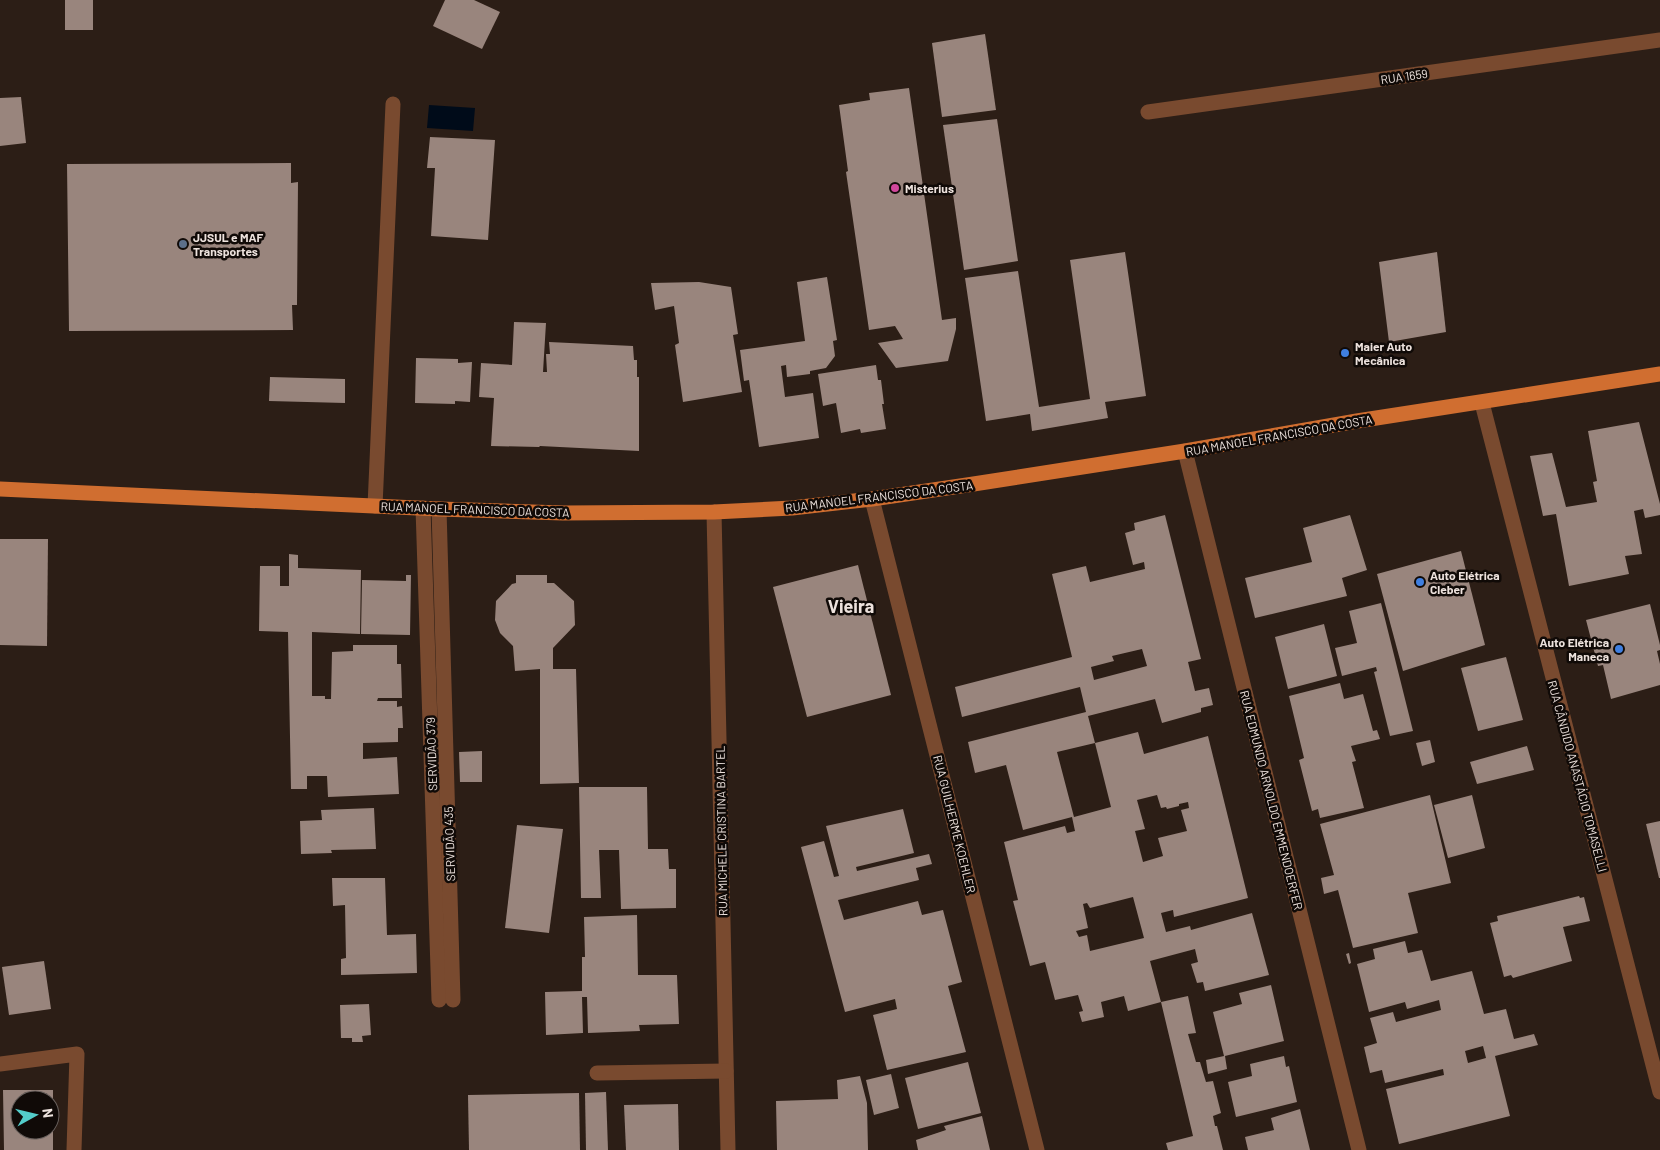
<svg xmlns="http://www.w3.org/2000/svg" width="1660" height="1150" font-family="Barlow,sans-serif">
<style>
.water{fill:#000b19}
.building{fill:#99857d;fill-rule:evenodd}
.lines{fill:none;stroke-linecap:round;stroke-linejoin:round}
.minor{stroke:#794a2f;stroke-width:15}
.major{stroke:#d06e30;stroke-width:15}
.hotel-dot{fill:#d1479c;stroke:#100a07;stroke-width:2}
.service-dot{fill:#5c6f8a;stroke:#100a07;stroke-width:2}
.shop-dot{fill:#3f7fe0;stroke:#100a07;stroke-width:2}
.labels{text-anchor:middle;dominant-baseline:central;stroke-width:5;stroke-linejoin:round;paint-order:stroke}
.street-label{font-size:12px;fill:#ede2dd;stroke:#100a07}
.poi-label{font-size:12px;font-weight:bold;fill:#ede2dd;stroke:#100a07;text-anchor:start}
.district-label{font-size:18px;font-weight:bold;fill:#ede2dd;stroke:#100a07}
</style>
<rect width="100%" height="100%" fill="#2c1e16"/>
<!-- water -->
<polygon class="water" points="429,105 475,108 473,131 427,128"/>
<!-- building -->
<g class="building">
<rect x="65" y="0" width="28" height="30"/>
<polygon points="445,0 474,0 500,12 482,49 433,26"/>
<polygon points="985,34 996,110 942,117 932,43"/>
<polygon points="909,88 942,320 956,318 956,329 948,361 896,368 878,343 903,339 895,326 869,330 846,172 848,171 839,105 870,100 869,93"/>
<polygon points="21,97 26,143 0,146 0,98"/>
<polygon points="997,119 1018,261 964,270 943,125"/>
<polygon points="430,137 495,140 488,240 431,236 435,168 427,168"/>
<polygon points="291,163 291,183 298,182 297,305 292,305 293,330 69,331 67,164"/>
<polygon points="1125,252 1146,396 1105,402 1108,418 1032,431 1030,414 986,421 965,278 1018,271 1039,407 1090,399 1070,260"/>
<polygon points="1437,252 1446,332 1389,342 1379,262"/>
<polygon points="827,277 837,340 833,341 835,356 826,368 810,371 810,374 787,377 786,365 781,366 785,397 813,393 819,438 759,447 749,380 744,381 740,350 805,341 797,282"/>
<polygon points="699,282 731,287 738,334 733,335 742,392 683,402 675,345 679,343 674,306 655,310 651,283"/>
<polygon points="514,322 546,323 543,372 547,372 546,354 550,354 549,342 633,346 634,360 637,360 637,377 639,377 639,451 540,446 539,447 491,446 494,398 479,397 481,363 512,365"/>
<polygon points="416,358 458,359 458,363 472,362 470,402 455,401 455,404 415,403"/>
<polygon points="876,365 878,380 881,380 884,404 882,404 886,429 861,433 860,429 841,433 836,403 823,406 818,374"/>
<polygon points="270,377 345,379 345,403 269,401"/>
<polygon points="1639,422 1660,504 1660,515 1645,518 1643,509 1634,511 1642,554 1625,556 1629,574 1569,586 1556,514 1543,516 1530,456 1552,453 1566,507 1597,502 1593,482 1597,481 1588,431"/>
<path d="M1165 515 1201 659 1188 662 1195 691 1209 688 1213 705 1201 708V712L1162 723 1155 699 1088 716 1095 743 1057 752 1074 817 1111 807 1095 743 1138 732 1144 754 1208 736 1248 898 1174 917 1173 910 1161 913 1166 932 1190 926 1191 930 1252 913 1269 975 1205 991 1203 982 1197 983 1191 964 1198 962 1195 949 1150 961 1161 1002 1188 996 1196 1033 1188 1034 1196 1062H1200L1206 1082 1213 1081 1221 1113 1213 1116 1215 1126H1217L1223 1150H1168L1166 1143 1193 1136 1161 1002 1128 1011 1124 996 1101 1002 1104 1017 1082 1022 1079 1012 1083 1011 1078 995 1055 1000 1045 962 1030 966 1013 901 1018 900 1004 842 1065 826 1067 833 1075 831 1072 817 1023 830 1006 765 975 773 968 742 1086 712 1080 687 962 717 955 687 1072 657 1052 574 1086 566 1090 582 1145 569 1144 562 1133 565 1125 533 1135 530 1134 523ZM1142 649 1147 666 1094 680 1091 667 1114 661 1112 656ZM1157 795 1161 808 1166 807 1167 809 1179 806V804L1188 802 1189 808 1181 810 1187 831 1158 838 1163 856 1143 862 1135 831 1145 829 1137 800ZM1133 897 1144 938 1090 951 1087 935 1079 937 1076 931 1088 928 1083 904 1087 903 1090 908Z"/>
<polygon points="1350,515 1367,570 1342,578 1347,596 1255,618 1245,578 1312,562 1303,528"/>
<polygon points="0,539 48,539 47,646 0,645"/>
<polygon points="1461,551 1485,645 1403,671 1377,574"/>
<polygon points="289,554 298,555 298,568 361,570 360,634 312,632 312,696 325,696 325,699 331,699 332,652 353,651 353,645 397,645 397,664 401,664 402,698 378,698 377,701 397,701 397,707 402,706 403,728 398,728 398,742 363,743 363,759 397,757 399,794 328,797 327,776 307,776 307,789 291,789 288,632 259,631 260,566 280,566 280,586 289,586"/>
<polygon points="858,565 891,695 807,717 773,587"/>
<polygon points="406,575 411,575 410,635 361,634 362,580 406,581"/>
<polygon points="516,575 547,575 547,583 554,583 574,601 575,625 553,648 553,669 576,669 579,783 540,784 540,669 515,671 513,646 500,633 495,620 496,601 512,584 516,583"/>
<polygon points="1381,603 1413,731 1390,736 1374,672 1377,671 1376,667 1342,676 1335,648 1357,643 1349,611"/>
<polygon points="1650,604 1660,645 1660,650 1657,651 1660,664 1660,685 1611,699 1603,665 1598,666 1586,620"/>
<polygon points="1324,624 1337,676 1288,689 1275,637"/>
<polygon points="1506,657 1523,720 1478,731 1461,668"/>
<polygon points="1340,683 1344,699 1363,694 1373,731 1377,730 1380,739 1351,746 1356,761 1352,762 1364,808 1320,818 1318,809 1312,811 1299,760 1304,758 1289,696"/>
<polygon points="1430,740 1435,762 1422,766 1416,743"/>
<polygon points="1527,746 1534,770 1477,784 1470,762"/>
<polygon points="482,751 482,782 460,782 459,752"/>
<polygon points="579,787 647,787 648,849 668,849 669,869 676,869 676,908 621,909 619,850 599,850 601,898 581,898"/>
<polygon points="1430,795 1451,883 1408,893 1418,933 1353,948 1338,890 1324,894 1321,878 1334,875 1320,824"/>
<polygon points="1472,795 1485,848 1448,858 1434,805"/>
<polygon points="374,808 376,849 331,850 332,853 301,854 300,821 322,820 321,810"/>
<polygon points="903,809 914,853 856,867 857,871 929,854 932,864 916,868 919,880 838,900 844,920 918,901 922,915 943,910 962,982 948,986 966,1052 887,1070 873,1015 897,1009 895,999 845,1012 801,847 824,841 834,877 839,876 826,826"/>
<polygon points="1660,821 1660,878 1659,878 1646,824"/>
<polygon points="517,825 563,829 549,933 505,928"/>
<polygon points="332,878 385,878 387,935 416,934 417,973 341,975 341,959 346,958 345,905 333,906"/>
<polygon points="1579,896 1580,898 1584,897 1590,921 1563,927 1572,961 1513,978 1511,975 1504,977 1490,923 1498,921 1497,916"/>
<polygon points="637,915 638,975 677,975 679,1024 639,1025 640,1031 588,1033 587,997 582,997 583,1033 546,1035 545,992 582,991 582,957 585,957 584,917"/>
<path d="M1405 941 1408 953 1422 950 1431 981 1472 971 1484 1014 1506 1009 1514 1039 1534 1034 1538 1045 1495 1056 1510 1116 1399 1144 1386 1089 1444 1075 1443 1069 1385 1083 1382 1070 1370 1073 1364 1047 1377 1043 1370 1018 1393 1012 1396 1022 1441 1010 1439 1000 1407 1009 1405 1002 1369 1012 1357 964 1375 959 1373 949ZM1483 1046 1486 1058 1468 1063 1465 1051Z"/>
<polygon points="1349,953 1351,963 1349,964 1346,954"/>
<polygon points="44,961 51,1009 9,1015 2,967"/>
<polygon points="1271,985 1284,1041 1225,1056 1227,1069 1208,1074 1206,1060 1224,1056 1213,1012 1242,1004 1239,993"/>
<polygon points="369,1004 371,1035 362,1036 363,1042 352,1042 352,1038 341,1038 340,1005"/>
<polygon points="1284,1056 1286,1067 1289,1066 1297,1102 1236,1117 1228,1082 1252,1076 1250,1064"/>
<polygon points="968,1062 981,1113 918,1129 905,1078"/>
<polygon points="891,1074 899,1108 874,1115 866,1080"/>
<polygon points="860,1076 867,1103 868,1150 777,1150 776,1101 838,1099 837,1080"/>
<path d="M3 1090H53V1150H4ZM20 1100H50V1130H20Z"/>
<polygon points="606,1092 608,1150 586,1150 585,1093"/>
<polygon points="579,1093 580,1150 469,1150 468,1095"/>
<polygon points="678,1104 679,1150 626,1150 624,1105"/>
<polygon points="1300,1109 1310,1150 1248,1150 1245,1137 1274,1130 1271,1118"/>
<polygon points="982,1116 990,1150 918,1150 916,1140 946,1130 944,1126"/>
</g>
<g class="lines">
<!-- minor -->
<g class="minor">
<polyline points="1148,112 1660,40"/>
<polyline points="1482,403 1660,1092"/>
<polyline points="1185,451 1359,1150"/>
<polyline points="872,499 1037,1150"/>
<polyline points="375,506 393,104"/>
<polyline points="423,508 439,1000"/>
<polyline points="439,509 453,1000"/>
<polyline points="714,512 728,1150"/>
<polyline points="0,1064 77,1054 74,1150"/>
<polyline points="597,1073 726,1071"/>
</g>
<!-- major -->
<polyline class="major" points="0,489 439,509 563,513 714,512 792,508 872,499 967,485 1185,451 1357,421 1660,374"/>
</g>
<!-- markers -->
<circle class="hotel-dot" cx="895" cy="188" r="5"/>
<circle class="service-dot" cx="183" cy="244" r="5"/>
<g class="shop-dot">
<circle cx="1345" cy="353" r="5"/>
<circle cx="1420" cy="582" r="5"/>
<circle cx="1619" cy="649" r="5"/>
</g>
<g class="labels">
<!-- street labels -->
<g class="street-label">
<text transform="translate(1404 76) rotate(-8)">RUA 1659</text>
<text transform="translate(1279 435) rotate(-10)">RUA MANOEL FRANCISCO DA COSTA</text>
<text transform="translate(879 496) rotate(-7)">RUA MANOEL FRANCISCO DA COSTA</text>
<text transform="translate(475 509) rotate(2)">RUA MANOEL FRANCISCO DA COSTA</text>
<text transform="translate(431 754) rotate(-92)">SERVIDÃO 379</text>
<text transform="translate(1578 776) rotate(75)">RUA CÂNDIDO ANASTÁCIO TOMASELLI</text>
<text transform="translate(1272 800) rotate(76)">RUA EDMUNDO ARNOLDO EMMENDOERFER</text>
<text transform="translate(955 824) rotate(76)">RUA GUILHERME KOEHLER</text>
<text transform="translate(721 831) rotate(-91)">RUA MICHELE CRISTINA BARTEL</text>
<text transform="translate(449 844) rotate(-92)">SERVIDÃO 435</text>
</g>
<!-- poi labels -->
<g class="poi-label">
<text x="905" y="188">Misterius</text>
<text x="193" y="237">JJSUL e MAF<tspan x="193" dy="14">Transportes</tspan></text>
<text x="1355" y="346">Maier Auto<tspan x="1355" dy="14">Mecânica</tspan></text>
<text x="1430" y="575">Auto Elétrica<tspan x="1430" dy="14">Cleber</tspan></text>
<text x="1609" y="642" text-anchor="end">Auto Elétrica<tspan x="1609" dy="14">Maneca</tspan></text>
</g>
<!-- district labels -->
<g class="district-label">
<text x="851" y="606">Vieira</text>
</g>
</g>
<!-- north arrow -->
<g transform="translate(35 1115) rotate(82)"><circle r="24" fill="#100a07" stroke="#68605d"/>
<path d="M0-4L9 19L0 12L-9 19Z" fill="#53cdca"/>
<text y="-8" font-size="14" font-weight="bold" text-anchor="middle" fill="#ede2dd">N</text>
</g>
</svg>
